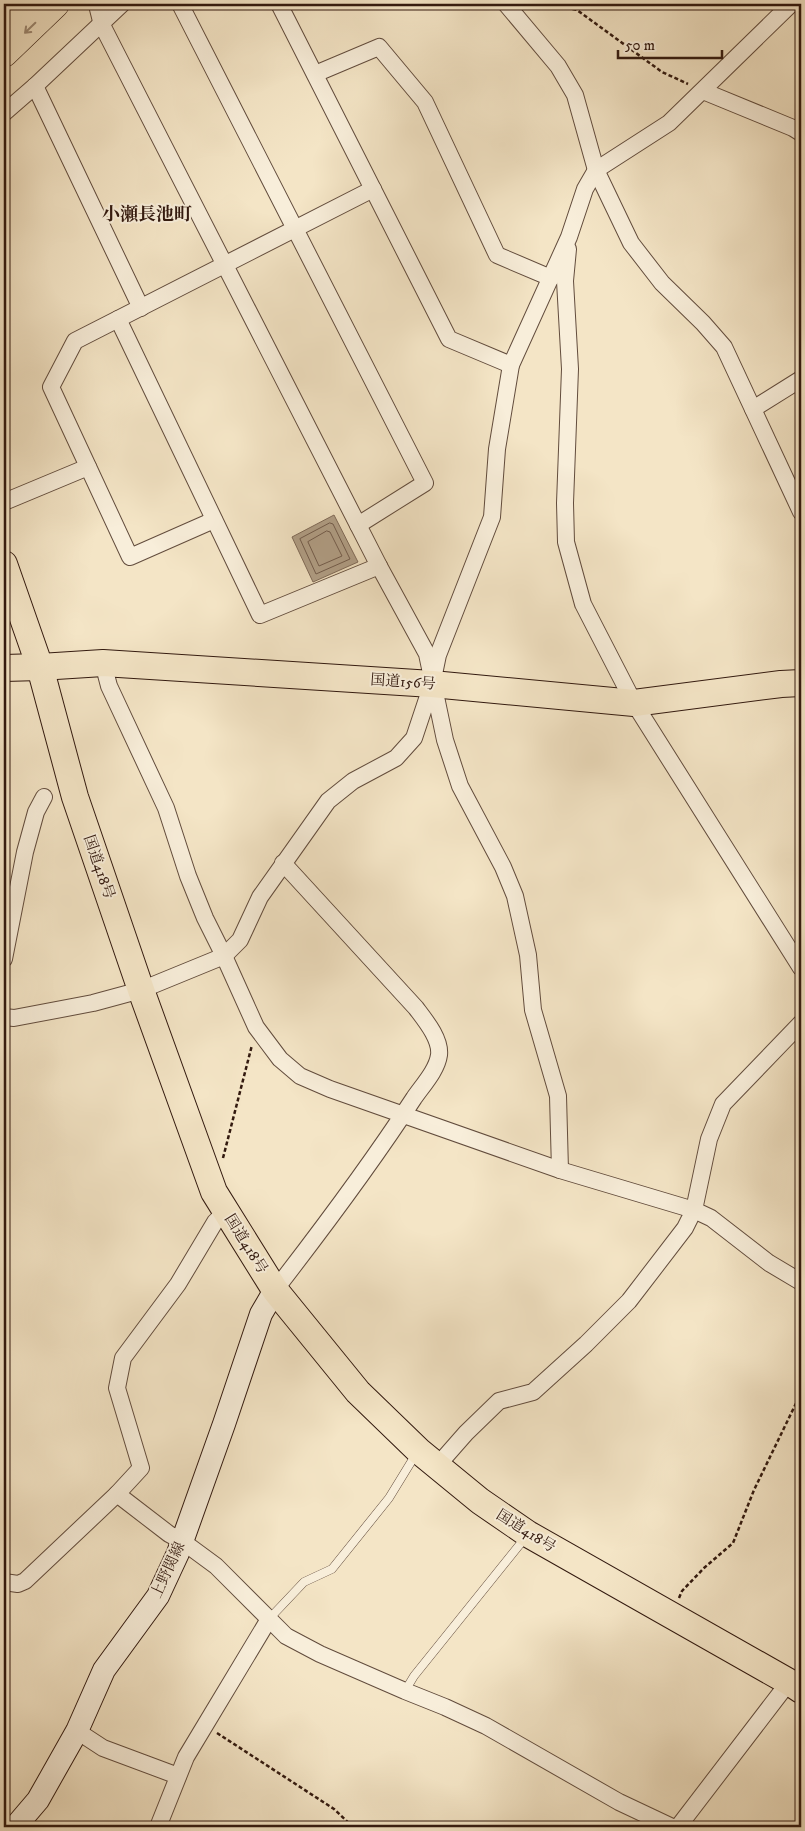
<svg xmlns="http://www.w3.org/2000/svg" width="805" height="1831" font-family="'IM FELL DW Pica','Noto Serif JP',serif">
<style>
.water{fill:#b2a088;stroke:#7f6a58}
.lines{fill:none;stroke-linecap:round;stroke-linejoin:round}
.shore{stroke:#725c4c;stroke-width:1}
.service-casing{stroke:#624c3d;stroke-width:9}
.minor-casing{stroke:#624c3d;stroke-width:18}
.secondary-casing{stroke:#32190f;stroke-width:24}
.trunk-casing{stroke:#32190f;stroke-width:28}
.motorway-casing{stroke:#32190f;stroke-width:29}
.path{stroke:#32190f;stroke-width:2.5;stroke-dasharray:4 2.5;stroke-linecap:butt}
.service{stroke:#f8eeda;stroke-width:8}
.minor{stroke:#f8eeda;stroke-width:16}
.secondary{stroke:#f8eeda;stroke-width:22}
.trunk{stroke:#f4e5c6;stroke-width:26}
.motorway{stroke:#f4e5c6;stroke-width:28}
.oneway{stroke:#9d8974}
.labels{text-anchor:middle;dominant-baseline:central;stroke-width:4;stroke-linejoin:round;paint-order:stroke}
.street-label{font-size:15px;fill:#32190f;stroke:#f8eeda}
.quarter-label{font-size:18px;font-weight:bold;fill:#32190f;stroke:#f8eeda}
</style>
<rect width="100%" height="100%" fill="#f4e5c6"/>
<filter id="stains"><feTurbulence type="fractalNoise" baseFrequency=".004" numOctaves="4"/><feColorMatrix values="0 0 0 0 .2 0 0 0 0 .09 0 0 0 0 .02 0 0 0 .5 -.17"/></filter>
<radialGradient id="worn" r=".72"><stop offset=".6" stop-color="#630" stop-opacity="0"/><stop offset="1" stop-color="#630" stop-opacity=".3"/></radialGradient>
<!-- water -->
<polygon class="water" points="334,515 358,562 313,582 292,537"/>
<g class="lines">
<!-- shore -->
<g class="shore">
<polygon points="330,523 333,524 350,559 316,574 300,539"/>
<polygon points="327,531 330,532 342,556 319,566 308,542"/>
</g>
<!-- service casing -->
<g class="service-casing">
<g id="service">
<polyline points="269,1619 304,1582 332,1569 389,1498 416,1454"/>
<polyline points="405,1691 414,1676 525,1538"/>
</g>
</g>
<!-- minor casing -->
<g class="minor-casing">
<g id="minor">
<polyline points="180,4 425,483 358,525"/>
<polyline points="279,4 449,339 511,365"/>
<polyline points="506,4 558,66 575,95 596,170 631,243 662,283 703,323 724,347 801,512"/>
<polyline points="97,5 102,25 379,566 427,654 445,740 460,786 503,867 515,896 528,955 533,1010 558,1096 560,1170"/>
<polyline points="315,74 379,47 425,102 497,255 551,278"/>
<polyline points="35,86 141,308"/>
<polyline points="703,91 793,128 801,133"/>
<polyline points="4,113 35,86 122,4"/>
<polyline points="568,249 565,281 570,369 565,503 566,542 583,604 634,703 801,968"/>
<polyline points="118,319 260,615 379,566"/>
<polyline points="753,409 801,379"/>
<polyline points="4,502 88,467"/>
<polyline points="214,520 130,557 51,387 75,341 373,189"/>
<polyline points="103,663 109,686 166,808 188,876 205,918 224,956 256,1027 280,1059 300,1076 330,1089 560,1170 694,1210 685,1228 629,1301 586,1344 533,1392 499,1401 466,1433 437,1466"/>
<polyline points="4,959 25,852 36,812 44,797"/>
<polyline points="4,1017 14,1018 93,1003 141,990 224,956 240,940 260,897 328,801 353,781 396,758 414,738 432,684 438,655 492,517 497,449 511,365 569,237 585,189 596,170 669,123 791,4"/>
<polyline points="801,1023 723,1104 709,1139 694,1210 711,1218 769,1263 801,1282"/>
<path d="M275 1290C323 1228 371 1164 414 1098 423 1085 437 1070 439 1055 441 1039 425 1020 416 1008L283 863"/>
<polyline points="117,1494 169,1534 182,1541 216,1566 286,1636 320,1654 405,1691 445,1707 486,1726 619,1802 672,1827"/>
<polyline points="4,1582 18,1584 25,1581 117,1494 141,1468 117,1388 123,1358 178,1284 215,1222 226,1211"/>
<polyline points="77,1731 103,1748 178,1776"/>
<polyline points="158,1827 186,1757 269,1619"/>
<polyline points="678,1827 789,1682"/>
</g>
</g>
<!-- secondary casing -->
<g class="secondary-casing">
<polyline id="secondary" points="15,1827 38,1800 77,1731 104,1670 158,1596 178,1553 224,1424 261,1314 275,1290"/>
</g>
<!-- trunk casing -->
<g class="trunk-casing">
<g id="trunk">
<polyline points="4,564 40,667 75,797 141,990 214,1192 275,1290 358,1392 419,1451 480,1501 528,1534 789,1682 801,1690"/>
<polyline points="4,668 40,667 103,663 432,684 634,703 781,684 801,683"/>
</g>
</g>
<!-- motorway casing -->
<g class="motorway-casing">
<g id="motorway">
<polyline points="4,22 24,4"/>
<polyline points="4,53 55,4"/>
</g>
</g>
<!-- path -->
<g class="path">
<polyline points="547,4 577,10 662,72 688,84"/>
<polyline points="223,1158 252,1045"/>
<polyline points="4,1311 9,1307"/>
<polyline points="679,1598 682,1591 704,1568 733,1543 754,1490 801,1393"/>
<polyline points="217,1733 334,1809 353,1827"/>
</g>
<!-- service -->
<use href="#service" class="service"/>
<!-- minor -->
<use href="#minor" class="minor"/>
<!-- secondary -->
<use href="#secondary" class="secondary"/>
<!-- trunk -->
<use href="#trunk" class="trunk"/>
<!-- motorway -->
<use href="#motorway" class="motorway"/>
</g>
<!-- one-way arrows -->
<defs><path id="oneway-shaft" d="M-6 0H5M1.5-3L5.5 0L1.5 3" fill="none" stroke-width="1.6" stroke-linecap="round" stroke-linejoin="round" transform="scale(1.25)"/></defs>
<use class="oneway" href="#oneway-shaft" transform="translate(30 28) rotate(136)"/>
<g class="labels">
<!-- street labels -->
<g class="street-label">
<text transform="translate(403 682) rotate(4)">国道156号</text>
<text transform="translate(99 867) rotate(71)">国道418号</text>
<text transform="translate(246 1244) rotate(58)">国道418号</text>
<text transform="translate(526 1531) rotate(32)">国道418号</text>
<text transform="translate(168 1570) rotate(-65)">上野関線</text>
</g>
<!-- quarter labels -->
<g class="quarter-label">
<text x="147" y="215">小瀬長池町</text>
</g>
</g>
<!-- margin -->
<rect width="805" height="1831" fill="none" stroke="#f4e5c6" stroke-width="20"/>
<rect x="5" y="5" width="795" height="1821" fill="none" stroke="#32190f" stroke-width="2.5"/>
<rect x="10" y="10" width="785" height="1811" fill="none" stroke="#32190f"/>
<!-- scale -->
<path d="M618 50v8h104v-8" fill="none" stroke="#32190f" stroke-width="2.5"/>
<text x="625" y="50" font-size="15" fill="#32190f" stroke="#f8eeda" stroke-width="4" paint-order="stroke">50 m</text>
<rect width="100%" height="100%" filter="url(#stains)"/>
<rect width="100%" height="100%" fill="url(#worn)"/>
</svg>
